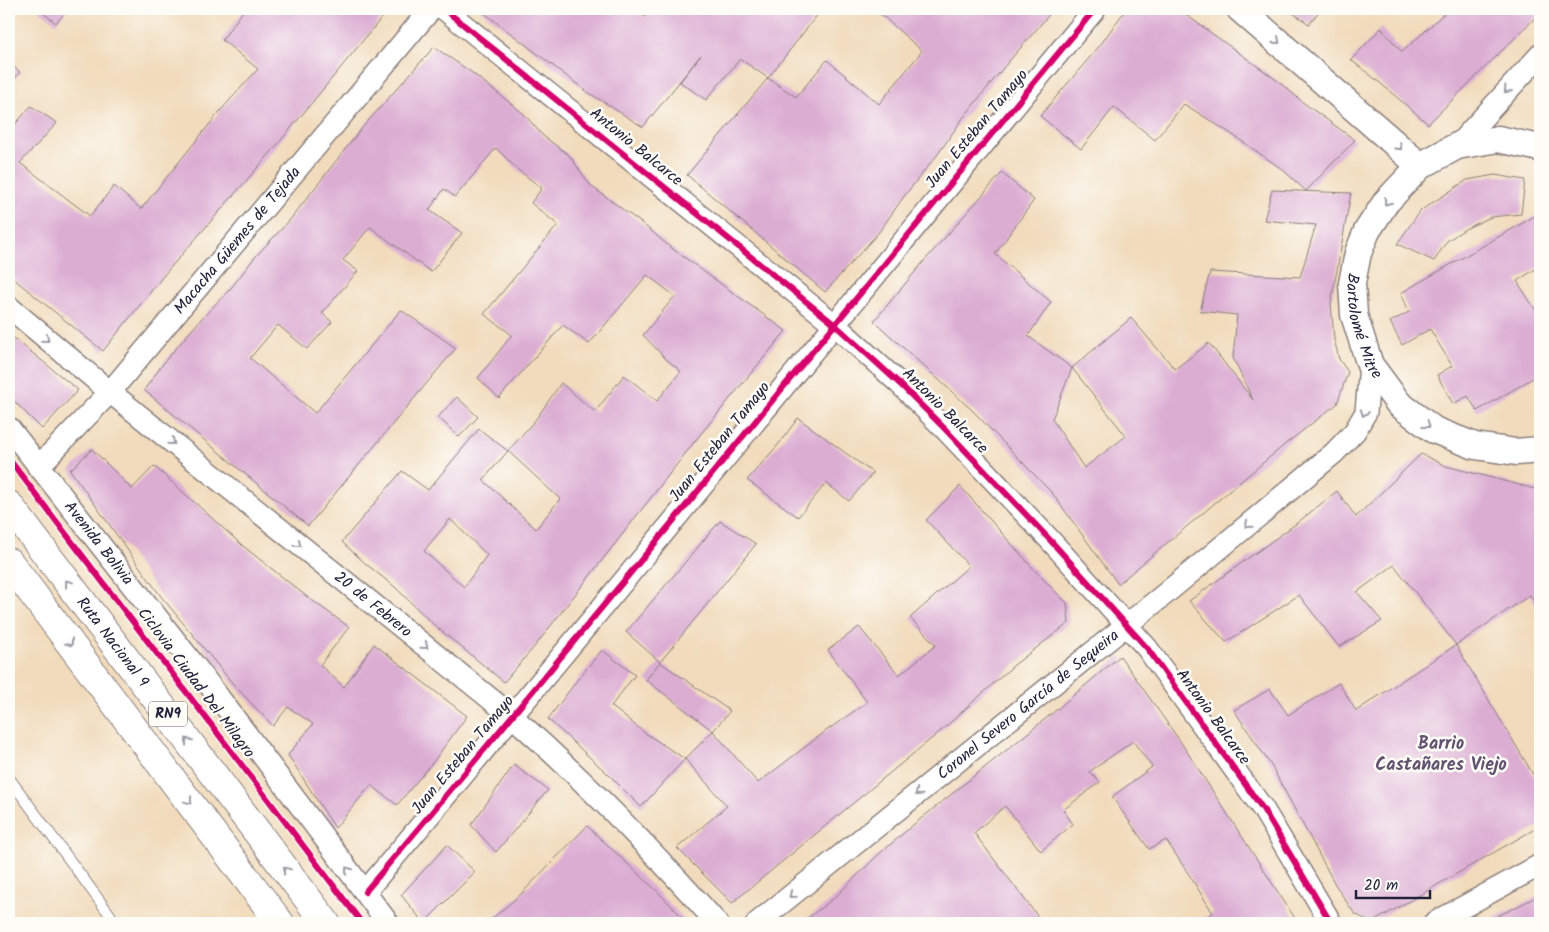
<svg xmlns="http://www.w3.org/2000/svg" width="1549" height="932" font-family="Kalam,sans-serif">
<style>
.building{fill:#dcadd3;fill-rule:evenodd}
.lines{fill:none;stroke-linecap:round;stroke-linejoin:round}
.service-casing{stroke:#8a7e7c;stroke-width:12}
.minor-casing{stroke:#8a7e7c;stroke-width:24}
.tertiary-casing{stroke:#8a7e7c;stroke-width:29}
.primary-casing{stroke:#8a7e7c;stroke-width:30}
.service{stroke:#fff;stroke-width:10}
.minor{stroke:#fff;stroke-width:21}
.tertiary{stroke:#fff;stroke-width:26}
.primary{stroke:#fff;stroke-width:28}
.cycleway-casing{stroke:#fdfcf7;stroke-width:9}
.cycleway{stroke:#d6006c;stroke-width:6}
.oneway{stroke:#9c9ca7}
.labels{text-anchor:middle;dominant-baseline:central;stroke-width:5;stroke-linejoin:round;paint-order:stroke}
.shield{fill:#fdfcf7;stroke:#646373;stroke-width:1}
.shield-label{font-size:15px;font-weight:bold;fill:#22223b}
.street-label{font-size:16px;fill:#22223b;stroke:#fdfcf7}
.neighbourhood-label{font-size:18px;font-weight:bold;fill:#635370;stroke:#fdfcf7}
</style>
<rect width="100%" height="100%" fill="#fdfcf7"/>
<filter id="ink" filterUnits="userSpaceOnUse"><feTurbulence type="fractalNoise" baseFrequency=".02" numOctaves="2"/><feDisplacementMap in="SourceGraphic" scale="10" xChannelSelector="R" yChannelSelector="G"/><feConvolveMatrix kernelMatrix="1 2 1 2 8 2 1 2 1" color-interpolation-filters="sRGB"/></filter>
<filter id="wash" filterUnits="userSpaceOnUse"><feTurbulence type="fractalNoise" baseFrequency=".0096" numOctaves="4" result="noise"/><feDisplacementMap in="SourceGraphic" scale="20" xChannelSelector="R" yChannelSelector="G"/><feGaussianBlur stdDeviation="1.12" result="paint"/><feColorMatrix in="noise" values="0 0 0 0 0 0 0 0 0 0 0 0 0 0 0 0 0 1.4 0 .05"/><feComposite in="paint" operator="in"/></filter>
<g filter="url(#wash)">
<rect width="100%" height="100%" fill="#f1dbbc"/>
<g id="blocks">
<!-- building -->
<g class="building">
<polygon points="38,9 68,9 56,23"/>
<polygon points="241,9 383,9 384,15 273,150 164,275 103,351 9,275 9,128 11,129 31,106 57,123 20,163 90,216 114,186 141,209 221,110 258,69 222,40 243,11"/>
<polygon points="479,9 634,9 645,17 652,9 822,9 768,78 740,59 706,100 680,82 701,55 643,127 586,91"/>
<polygon points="875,9 1054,9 1004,67 963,118 938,154 905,195 879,232 825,292 687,175 768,78 796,97 827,60 879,104 922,51"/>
<polygon points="1126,9 1178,9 1278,81 1305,104 1355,140 1306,191 1282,169 1230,133 1184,104 1155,140 1114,107 1081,149 1040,116 1101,44"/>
<polygon points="1287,9 1321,9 1309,24"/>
<polygon points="1449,9 1540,9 1540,13 1428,124 1379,82 1351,60 1381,28 1402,52"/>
<path d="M434 47 471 72 524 114 543 136 569 155 591 186 644 225 670 247 786 331 699 436 535 646 504 682 434 625 395 587 366 564 342 542 402 471 428 490 479 429 508 451 483 480 536 529 560 499 508 451 536 419 561 383 595 412 624 375 657 401 681 371 667 360 643 335 675 296 647 275 589 344 563 325 499 398 478 378 512 335 484 314 558 225 531 203 542 188 518 170 496 148 455 197 444 189 429 210 462 233 431 272 370 227 343 260 358 271 322 313 332 322 307 349 278 325 250 358 315 413 401 310 456 348 308 526 144 390 165 361 202 318 231 288 255 257 289 221 361 129ZM450 519 487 555 464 587 424 551Z"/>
<polygon points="9,63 20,72 9,86"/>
<polygon points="1002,173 1034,200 995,254 1051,302 1028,336 1072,368 1052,419 1084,468 1126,436 1072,368 1131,318 1175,369 1209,343 1253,400 1233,358 1237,315 1200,311 1210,272 1300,277 1316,225 1264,220 1272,190 1351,193 1331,303 1334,339 1339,359 1348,372 1337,404 1288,442 1118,584 1052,493 972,410 874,321 925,260"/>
<polygon points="1495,175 1525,180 1521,214 1491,217 1465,229 1447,241 1434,261 1397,244 1420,211 1467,180"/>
<polygon points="1540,213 1540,266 1517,281 1540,317 1540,374 1477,411 1468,396 1453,404 1437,375 1452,366 1430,329 1402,345 1390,322 1409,312 1401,293"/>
<polygon points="9,334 78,390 42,429 9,396"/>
<polygon points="457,397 478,417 459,437 438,417"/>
<polygon points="798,418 873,473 849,501 826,483 798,517 747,480 778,445"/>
<polygon points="92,449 132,489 154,466 243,546 306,596 349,627 320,665 344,687 374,644 467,716 433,762 397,805 371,785 335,828 288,755 313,724 288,707 273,726 234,685 160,595 70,470"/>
<polygon points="1421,454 1446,466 1535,489 1540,488 1540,610 1530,595 1456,645 1394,565 1357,592 1382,621 1339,647 1299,595 1226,642 1189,601 1297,523 1337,491 1356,517"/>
<polygon points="960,486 1040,576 1067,603 1069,623 1014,665 942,730 732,903 677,848 727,806 685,759 713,731 758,783 826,731 867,702 828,650 859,627 899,675 936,645 910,618 969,566 926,520"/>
<polygon points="720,521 756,544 660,662 626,632"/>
<polygon points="1456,645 1540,786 1540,826 1371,923 1354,913 1336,886 1272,767 1234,710 1270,689 1288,715 1339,683 1356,711"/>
<polygon points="602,650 635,675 611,706 645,733 685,759 641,807 609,775 548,719 578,679"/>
<polygon points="1120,656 1182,744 1298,923 1195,923 1213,913 1190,876 1166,840 1149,849 1112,797 1152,767 1133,741 1089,772 1100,782 1063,810 1073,824 1041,851 1005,806 974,833 1042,922 1041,923 801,923 833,899 877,856 913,825 1049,716"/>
<polygon points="660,662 730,711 713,731 646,680"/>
<polygon points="514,765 548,790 496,852 471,825"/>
<polygon points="587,826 657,891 688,923 487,923 521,894"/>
<polygon points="447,845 475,872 424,923 401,895"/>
<polygon points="1540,895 1540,923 1482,923 1506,912"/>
</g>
</g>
</g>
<g filter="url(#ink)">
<use href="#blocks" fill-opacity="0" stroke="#8a7e7c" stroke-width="1"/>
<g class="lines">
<!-- service casing -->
<g class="service-casing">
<polyline id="service" points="9,778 116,923"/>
</g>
<!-- minor casing -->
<g class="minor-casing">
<g id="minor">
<polyline points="444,9 834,324 900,384 944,428 1051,541 1147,648 1263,809 1331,923"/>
<polyline points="1457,146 1540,55"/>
<path id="s1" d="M9 307 110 392 513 717C585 781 653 851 717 923"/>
<path id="s2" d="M9 428 202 675 388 923"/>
<path id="s3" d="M38 467 110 392 431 9"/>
<path d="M365 892C611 600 851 303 1095 9"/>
<path id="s4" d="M757 923 1165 594 1334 453 1355 431 1366 412 1370 365"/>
<polyline points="1434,923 1540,865"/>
</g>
</g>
<!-- tertiary casing -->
<g class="tertiary-casing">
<g id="tertiary">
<polyline points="1240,9 1393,142 1420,166"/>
<path id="s5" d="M1540 148 1498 139 1457 146 1420 166 1386 202 1367 231 1358 253 1352 283 1354 315 1370 365 1399 404 1434 430 1475 446 1516 452 1540 450"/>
</g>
</g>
<!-- primary casing -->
<g class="primary-casing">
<g id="primary">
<path id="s6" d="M9 505 326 923"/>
<polyline points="9,562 280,923"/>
</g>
</g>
<!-- service -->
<use href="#service" class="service"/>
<!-- minor -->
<use href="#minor" class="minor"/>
<!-- tertiary -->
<use href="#tertiary" class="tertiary"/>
<!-- primary -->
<use href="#primary" class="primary"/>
<!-- cycleway casing -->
<g class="cycleway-casing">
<g id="cycleway">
<polyline points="444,9 834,324 900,384 944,428 1051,541 1147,648 1263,809 1331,923"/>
<polyline points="9,459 362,923"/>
<path d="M365 892C611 600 851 303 1095 9"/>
</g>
</g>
<!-- cycleway -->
<use href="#cycleway" class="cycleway"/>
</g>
<!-- one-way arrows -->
<defs><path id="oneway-chevron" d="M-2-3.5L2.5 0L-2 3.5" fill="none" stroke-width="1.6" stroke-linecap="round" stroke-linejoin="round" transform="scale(1.25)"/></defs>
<g class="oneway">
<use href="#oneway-chevron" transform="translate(1277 41) rotate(41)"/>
<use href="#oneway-chevron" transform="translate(1507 90) rotate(132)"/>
<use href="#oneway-chevron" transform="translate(1399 147) rotate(43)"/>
<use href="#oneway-chevron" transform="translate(1387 202) rotate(128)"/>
<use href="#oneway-chevron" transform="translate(46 339) rotate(40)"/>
<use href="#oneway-chevron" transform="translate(1364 413) rotate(110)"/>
<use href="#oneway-chevron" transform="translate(1427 425) rotate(37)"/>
<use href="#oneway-chevron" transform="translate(172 442) rotate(39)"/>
<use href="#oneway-chevron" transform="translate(1248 525) rotate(140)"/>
<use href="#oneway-chevron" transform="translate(298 544) rotate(39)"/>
<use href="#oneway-chevron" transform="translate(68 583) rotate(-127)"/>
<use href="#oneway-chevron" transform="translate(70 643) rotate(53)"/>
<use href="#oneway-chevron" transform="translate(425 646) rotate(39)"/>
<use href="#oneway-chevron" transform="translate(188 741) rotate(-127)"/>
<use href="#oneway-chevron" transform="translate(918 793) rotate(141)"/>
<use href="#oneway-chevron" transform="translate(189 801) rotate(53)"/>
<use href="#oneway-chevron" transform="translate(286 870) rotate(-127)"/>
<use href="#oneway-chevron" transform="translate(348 870) rotate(-128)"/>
<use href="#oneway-chevron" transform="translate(792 895) rotate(141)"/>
</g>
</g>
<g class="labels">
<!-- shield labels -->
<rect class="shield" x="149" y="701.5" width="38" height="25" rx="4"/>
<g class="shield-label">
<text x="168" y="714">RN9</text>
</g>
<!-- street labels -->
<g class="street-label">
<text transform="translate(977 129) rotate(-50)">Juan Esteban Tamayo</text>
<text transform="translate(636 147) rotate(39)">Antonio Balcarce</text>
<text stroke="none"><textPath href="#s3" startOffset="302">Macacha Güemes de Tejada</textPath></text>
<text stroke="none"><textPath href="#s5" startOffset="310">Bartolomé Mitre</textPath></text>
<text transform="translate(945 411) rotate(45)">Antonio Balcarce</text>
<text transform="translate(720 442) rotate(-51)">Juan Esteban Tamayo</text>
<text stroke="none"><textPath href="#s2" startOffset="146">Avenida Bolivia</textPath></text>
<text stroke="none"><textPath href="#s1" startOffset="470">20 de Febrero</textPath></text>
<text stroke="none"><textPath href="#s6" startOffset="172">Ruta Nacional 9</textPath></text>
<text transform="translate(196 683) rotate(53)">Ciclovia Ciudad Del Milagro</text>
<text stroke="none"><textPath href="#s4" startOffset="348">Coronel Severo García de Sequeira</textPath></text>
<text transform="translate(1213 717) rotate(54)">Antonio Balcarce</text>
<text transform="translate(463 755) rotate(-50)">Juan Esteban Tamayo</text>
</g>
<!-- neighbourhood labels -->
<g class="neighbourhood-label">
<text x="1441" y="744">Barrio<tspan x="1441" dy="21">Castañares Viejo</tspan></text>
</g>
</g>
<!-- margin -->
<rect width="1549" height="932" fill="none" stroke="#fdfcf7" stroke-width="30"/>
<!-- scale -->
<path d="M1356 890v8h74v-8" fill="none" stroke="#22223b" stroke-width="2.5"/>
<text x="1364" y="890" font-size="15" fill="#22223b" stroke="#fdfcf7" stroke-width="4" paint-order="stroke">20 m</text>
</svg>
